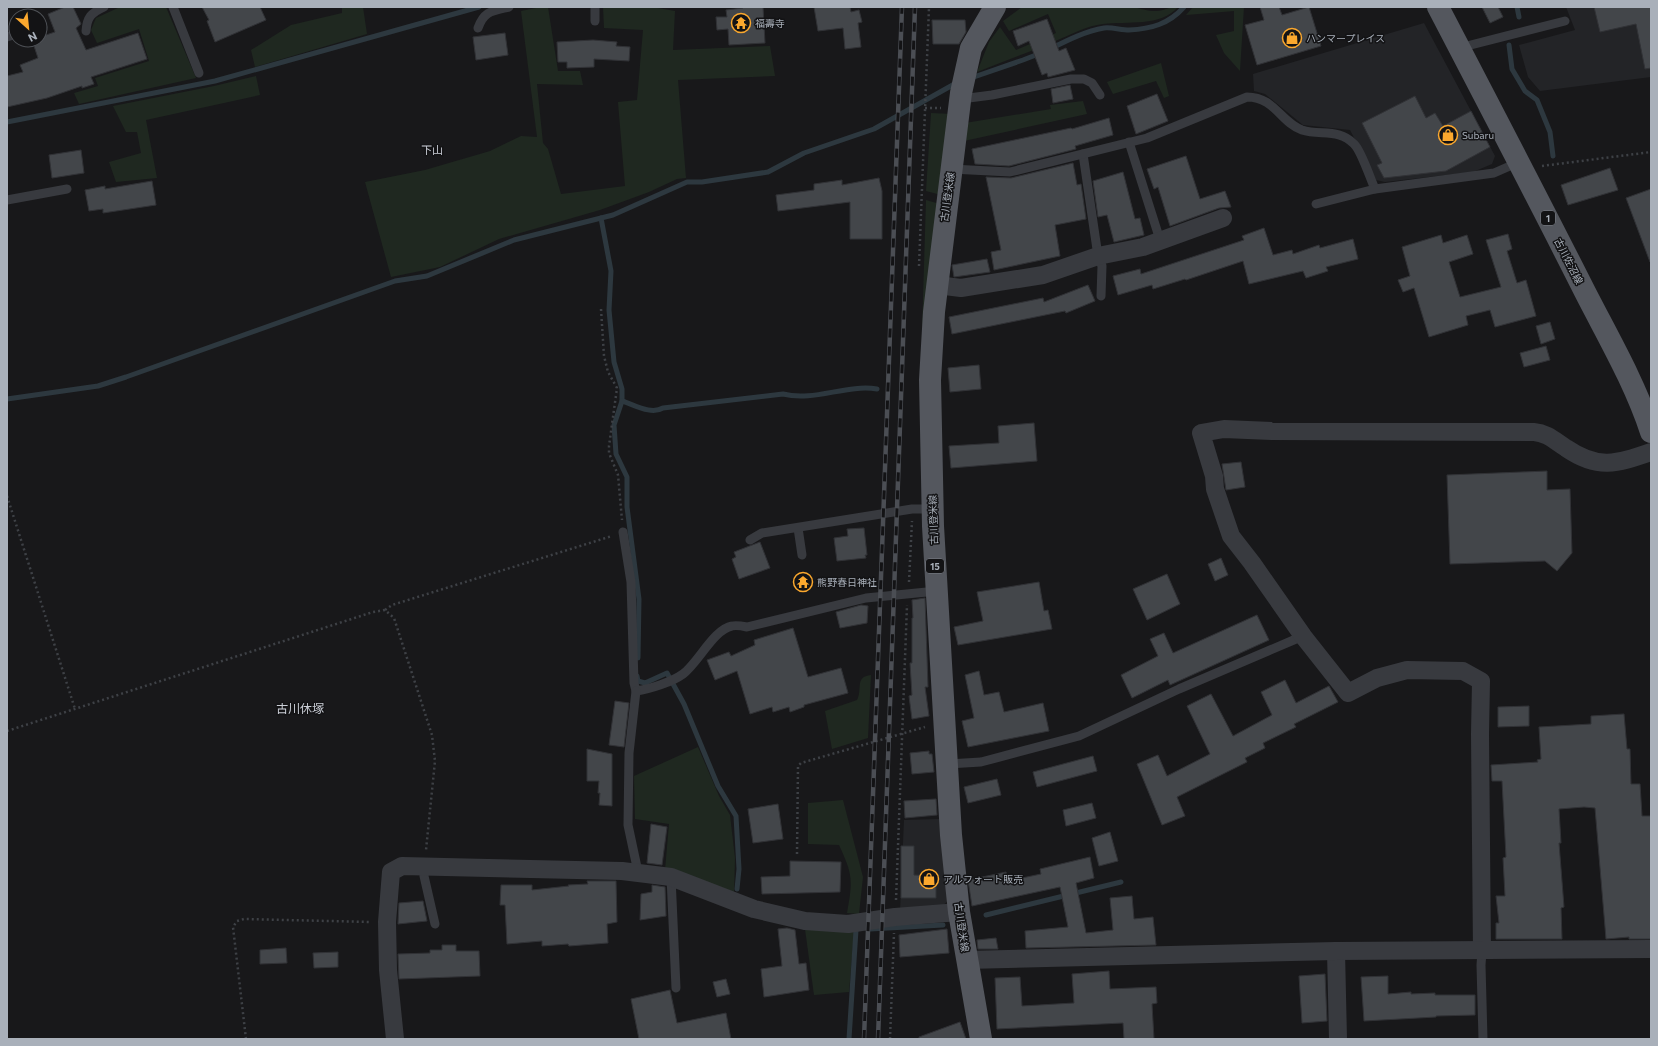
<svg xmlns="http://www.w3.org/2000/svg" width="1658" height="1046" font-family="Commissioner,'Noto Sans JP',sans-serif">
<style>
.built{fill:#232427}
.green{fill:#1f2820}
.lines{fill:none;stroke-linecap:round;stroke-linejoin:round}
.stream{stroke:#2d383f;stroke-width:5}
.building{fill:#43464a;stroke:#313236}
.path{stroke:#3e4146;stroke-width:2.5;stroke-dasharray:2 3;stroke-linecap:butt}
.service{stroke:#383a3f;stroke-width:9}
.minor{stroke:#383a3f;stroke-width:18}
.primary{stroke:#54575e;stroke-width:22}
.rail-casing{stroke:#4b4e54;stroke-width:4.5}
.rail{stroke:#131315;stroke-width:3;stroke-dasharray:9;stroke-linecap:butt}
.labels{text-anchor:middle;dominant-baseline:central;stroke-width:3;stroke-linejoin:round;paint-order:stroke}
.shield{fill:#131315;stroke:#7c8188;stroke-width:1}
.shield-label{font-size:9px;font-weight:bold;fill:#a9b0ba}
.poi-label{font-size:10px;fill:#a9b0ba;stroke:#131315;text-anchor:start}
.street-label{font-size:10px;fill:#a9b0ba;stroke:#131315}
.neighbourhood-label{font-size:11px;fill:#caced6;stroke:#131315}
.quarter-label{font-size:12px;fill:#caced6;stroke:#131315}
</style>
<rect width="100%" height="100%" fill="#18181a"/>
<!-- built -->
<g class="built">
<polygon points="1566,7 1651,7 1651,77 1540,91 1528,77 1519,45 1575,30"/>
<polygon points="1424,23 1495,156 1492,164 1473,172 1385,182 1376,180 1350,130 1303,125 1265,94 1254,91 1253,74"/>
<polygon points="940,819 948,901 941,907 900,912 904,820"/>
</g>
<!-- green -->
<g class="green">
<polygon points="120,7 166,7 196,78 79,104 74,93 98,86 95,78 149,61 139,29 97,43 91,30 96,18"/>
<polygon points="342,7 363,7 367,34 255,67 251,50 291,25 342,13"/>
<polygon points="541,7 548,7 558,71 580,71 583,85 537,84 543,143 548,149 561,194 625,186 618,102 637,100 643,30 604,28 603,7 652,7 675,11 673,50 770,46 775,76 678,80 686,178 677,179 649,192 600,210 499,239 440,267 391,277 365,182 425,170 490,151 521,136 537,137 521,11"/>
<path d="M1022 7H1133C1142 9 1154 13 1163 10 1168 8 1172 7 1178 7 1161 27 1127 21 1103 24 1087 26 1074 33 1060 39 1033 51 1004 61 977 72L989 42 1000 27 1016 50 1056 33 1048 14 1009 31 1003 21Z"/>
<polygon points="1193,7 1244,7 1240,71 1224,53 1216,35 1234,31 1234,11 1186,15"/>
<polygon points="1161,63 1169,96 1164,98 1156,81 1113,94 1107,82"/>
<polygon points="256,76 260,95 146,120 157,178 116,182 109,162 141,153 137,132 126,132 113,106 214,86"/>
<polygon points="1083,101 1087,114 964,141 965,123 1051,109 1050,105"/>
<polygon points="931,113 952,114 941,195 926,191"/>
<polygon points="926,200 940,204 922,331"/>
<path d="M871 675 868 738 832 749 825 711 857 700C863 689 854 677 871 675Z"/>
<polygon points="698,747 719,796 730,815 735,858 734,896 665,870 669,824 635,819 634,776"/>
<path d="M843 800 863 877 859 914 847 913C853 881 853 875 839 845L808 844V803Z"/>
<polygon points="805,929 854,932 849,992 814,995"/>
</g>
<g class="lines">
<!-- stream -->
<g class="stream">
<polyline points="1517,7 1519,17"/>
<polyline points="1509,45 1512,69 1525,91 1537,100 1550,132 1553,156"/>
<path d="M1052 48C1068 40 1086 31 1104 28 1112 27 1121 30 1129 30 1151 29 1169 24 1184 7"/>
<polyline points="971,78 1023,60 1041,53"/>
<polyline points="7,122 215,81 479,7"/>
<polyline points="601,218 611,271 609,310 614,362 622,389 622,401 614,425 616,454 627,477 627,507 639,599 638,658"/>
<polyline points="7,399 98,386 126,377 395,281 427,276 514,240 613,215 687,182 702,182 768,172 804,153 874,129 958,82"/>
<path d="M622 401C635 405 651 415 663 408L783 394C814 402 846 384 877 389"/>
<polyline points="637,676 638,681 645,683 667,673 684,704 718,786 736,816 739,869 737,889"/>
<polyline points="986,915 1121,882"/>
<polyline points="870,929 943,925"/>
<polyline points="849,1039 856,930"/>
</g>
</g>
<!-- building -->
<g class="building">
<polygon points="65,7 73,7 81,24 76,28 86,50 138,33 147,59 91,77 94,84 82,88 82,86 47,98 7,107 7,76 23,72 20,65 38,58 32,40 40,40 40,37 55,32 48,14"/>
<polygon points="202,7 260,7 266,20 215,42 207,21 209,20"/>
<polygon points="743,7 763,7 765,43 729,45 728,29 717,30 716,17 727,17 726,10 743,8"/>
<polygon points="814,7 850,7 851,12 859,10 862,22 858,23 861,47 845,49 843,28 818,31"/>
<polygon points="1260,7 1279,7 1282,15 1309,7 1321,46 1257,65 1245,25 1264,20"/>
<polygon points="1482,7 1498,7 1503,17 1490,23"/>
<polygon points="1594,7 1651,7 1651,68 1645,69 1636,24 1600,32"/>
<polygon points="1047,19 1059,51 1066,48 1075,70 1048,77 1047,73 1042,75 1029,41 1018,46 1013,31"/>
<polygon points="932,20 965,20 966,32 959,44 933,44"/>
<polygon points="505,33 508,55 476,60 473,37"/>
<polygon points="593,40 617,42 616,46 630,47 629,61 594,59 594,67 567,68 567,62 558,62 557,42"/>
<polygon points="1070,85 1073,99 1053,103 1051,89"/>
<polygon points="1157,94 1168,121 1136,134 1127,106"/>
<polygon points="1415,96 1426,118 1435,113 1443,126 1471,111 1490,147 1446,171 1384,178 1377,165 1382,163 1362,123"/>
<polygon points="1109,118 1113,135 1075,146 1076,149 1009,166 975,164 972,149 1071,128 1072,129"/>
<polygon points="81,150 84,173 52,178 49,155"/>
<polygon points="1186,156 1200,199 1225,191 1231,207 1219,208 1170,226 1158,187 1154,189 1147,169"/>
<polygon points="1073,163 1077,185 1081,184 1086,219 1055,225 1060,256 994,270 991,252 1001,250 986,177 1011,178"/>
<polygon points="1610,168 1618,190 1568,205 1561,185"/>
<polygon points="1123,172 1135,219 1140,218 1144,235 1114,242 1107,215 1098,217 1093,181"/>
<polygon points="879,178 882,191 882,239 850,239 850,202 778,211 776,195 814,190 814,184 842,180 842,185"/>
<polygon points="152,181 156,205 103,213 103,209 89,211 85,190 105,186 105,189"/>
<polygon points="1651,189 1651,261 1650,262 1626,198"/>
<polygon points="1264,228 1273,255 1292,250 1293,254 1319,245 1320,248 1353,239 1358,259 1326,267 1328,271 1306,278 1303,271 1249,284 1243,261 1186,280 1185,279 1153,289 1152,285 1118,295 1113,276 1140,269 1141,274 1244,240 1242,236"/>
<polygon points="1508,234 1512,249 1507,251 1517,283 1526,280 1536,316 1495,327 1490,310 1466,316 1468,325 1429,337 1414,288 1403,292 1398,280 1410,276 1402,247 1441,235 1443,243 1467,235 1473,254 1449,262 1460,297 1501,287 1486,240"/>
<polygon points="987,259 990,272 954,277 952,265"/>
<polygon points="1088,285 1095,301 1066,313 1065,311 952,334 949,317 1043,298 1044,302"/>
<polygon points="1550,322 1555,339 1541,344 1536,326"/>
<polygon points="1546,346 1550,360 1524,367 1520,353"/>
<polygon points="979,365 981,389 950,392 948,368"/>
<polygon points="1034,423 1037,461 951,468 949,446 999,443 998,426"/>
<polygon points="1241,462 1245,487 1226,490 1222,464"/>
<polygon points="1547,471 1547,490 1570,489 1572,553 1557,571 1545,561 1450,564 1447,475"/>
<polygon points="864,528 867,555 865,555 866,558 837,561 834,538 848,536 847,529"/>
<polygon points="760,542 770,568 739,579 732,559 736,557 734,552"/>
<polygon points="1221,558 1228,575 1215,581 1208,564"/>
<polygon points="1167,574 1180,604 1147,620 1133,589"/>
<polygon points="1039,582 1044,611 1048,610 1052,629 958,645 954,627 983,621 977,592"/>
<polygon points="925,598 928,687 925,687 929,716 912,719 909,696 912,695 910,663 912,663 912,618 913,618 912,600"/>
<polygon points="861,605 868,606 867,623 840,628 836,612"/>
<polygon points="1257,615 1269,640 1170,685 1168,680 1132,698 1121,675 1158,656 1150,639 1164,633 1173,653"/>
<polygon points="793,628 808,677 841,668 848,693 804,705 804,707 790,712 789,707 773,712 772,707 750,714 737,671 715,680 707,660 729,652 731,656 755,645 754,640"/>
<polygon points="979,671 984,695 999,692 1004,712 1043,703 1049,731 968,747 962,721 974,718 965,675"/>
<polygon points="1285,680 1296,703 1329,686 1338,702 1294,724 1296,727 1263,743 1265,748 1245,758 1247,762 1177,797 1185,816 1162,825 1137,764 1158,755 1167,776 1210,754 1187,706 1211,694 1233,736 1272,715 1261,692"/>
<polygon points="615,701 629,703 624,747 609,745"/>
<polygon points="1529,706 1529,726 1498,727 1498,707"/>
<polygon points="1624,714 1627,749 1630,749 1631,784 1640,784 1642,816 1651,816 1651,939 1629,939 1629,937 1606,939 1595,808 1584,807 1559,809 1561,843 1559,843 1564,907 1561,908 1562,939 1496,939 1496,923 1499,923 1496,896 1505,896 1503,858 1506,857 1502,781 1492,781 1491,765 1538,762 1537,760 1541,759 1539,727 1591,724 1591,716"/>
<polygon points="587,749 612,754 612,806 599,805 600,793 598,793 599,781 587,781"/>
<polygon points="929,751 929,754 932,754 934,772 912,774 910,753"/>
<polygon points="1093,756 1097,771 1037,787 1033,772"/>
<polygon points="997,779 1001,795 968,803 964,787"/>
<polygon points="936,799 937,815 905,818 904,801"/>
<polygon points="1092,803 1096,818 1066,826 1063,810"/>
<polygon points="778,804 783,839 753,843 748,809"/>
<polygon points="651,824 667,827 662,865 647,863"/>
<polygon points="1110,832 1118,861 1099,866 1092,838"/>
<polygon points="901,846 914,846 914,875 936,876 936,898 901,898"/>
<polygon points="1090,857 1094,878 1076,883 1086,933 1113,930 1110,898 1132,896 1134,919 1153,917 1156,945 1026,948 1025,931 1068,927 1060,887 972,906 968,880 1006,872 1008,881 1041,874 1040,869"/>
<polygon points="790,861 841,862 840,892 762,894 761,877 790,876"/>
<polygon points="587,881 616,881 617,922 607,924 608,943 569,946 568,944 542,946 542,941 507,944 505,905 500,905 501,885 532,885 532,890 569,886 568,885 588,884"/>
<polygon points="652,885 665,887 666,916 640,920 641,894 652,892"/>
<polygon points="423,901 427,921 398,924 399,903"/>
<polygon points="787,928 795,930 799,964 806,963 809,990 764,997 761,969 782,966 778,929"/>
<polygon points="947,929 949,953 900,957 899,935"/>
<polygon points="996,938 998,949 978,949 977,940"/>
<polygon points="442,945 456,945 456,951 479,951 480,976 399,979 398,954 430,953 430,950 442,950"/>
<polygon points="286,948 287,963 260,964 260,950"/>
<polygon points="338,952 338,967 314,968 313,953"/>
<polygon points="1109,971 1110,989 1156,987 1157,1003 1152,1004 1154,1039 1124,1039 1123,1023 997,1029 995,978 1020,977 1022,1006 1074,1003 1072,974"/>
<polygon points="1325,974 1327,1021 1302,1023 1299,976"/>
<polygon points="1388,976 1388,994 1411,992 1411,994 1435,993 1435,995 1475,995 1475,1015 1436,1016 1436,1017 1364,1021 1361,977"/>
<polygon points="726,979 730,994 717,997 713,982"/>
<polygon points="670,990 677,1023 726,1013 731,1039 639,1039 631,999"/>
<polygon points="960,1022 966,1039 919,1039 919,1037"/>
</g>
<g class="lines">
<!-- path -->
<g class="path">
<polyline points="925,108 941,108"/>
<polyline points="1542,166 1651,152"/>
<polyline points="919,266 929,7"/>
<polyline points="601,309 604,356 608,372 617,388 609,446 609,453 618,475 622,520"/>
<polyline points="7,496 75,709"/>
<polyline points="909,582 912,521"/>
<polyline points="385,610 392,605 612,536"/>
<polyline points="7,731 373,612 385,610 394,618 432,735 435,761 426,850"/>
<polyline points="797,854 798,766 801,763 925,727"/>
<polyline points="896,900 907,605"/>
<polyline points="246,1039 233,927 237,921 244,919 371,922"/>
<polyline points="890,1039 894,933"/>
</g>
<!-- service -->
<g class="service">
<polyline points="173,7 199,73"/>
<polyline points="595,7 595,21"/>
<path d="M478 28C484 11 492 11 509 7"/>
<path d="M86 31C87 17 91 13 104 7"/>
<polyline points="7,37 16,34"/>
<polyline points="1459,48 1565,21"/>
<polyline points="961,99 992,95 1071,79 1084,79 1092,83 1100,95"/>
<polyline points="1129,142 1160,240"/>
<polyline points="1083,154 1098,256 1102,266 1101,296"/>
<path d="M951 169 1010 172 1147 138 1247 97C1275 97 1280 122 1302 130 1320 136 1339 128 1354 144 1361 150 1370 178 1375 189"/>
<polyline points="7,200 67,189"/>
<polyline points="1316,204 1375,189 1494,173 1519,162"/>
<polyline points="798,528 802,555"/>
<path d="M623 532 631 582 634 683 636 691C650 689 672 682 683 674 698 663 714 629 732 626 736 625 742 626 747 627L866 598 937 591"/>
<polyline points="750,540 762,533 912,509 932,509"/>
<polyline points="636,691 629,753 628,825 638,872"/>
<polyline points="948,764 981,762 1079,736 1179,689 1303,636"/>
<polyline points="425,866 424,876 435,924"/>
<polyline points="671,877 676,988"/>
<polyline points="1482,951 1481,965 1483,1039"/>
</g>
<!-- minor -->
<g class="minor">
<polyline points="937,285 961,288 1043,275 1098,256 1143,247 1223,218"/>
<polyline points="1336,951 1338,1039"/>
<path d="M1482 951 1480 734 1481 681 1463 671 1407 670 1377 678 1348 693 1303 636 1252 563 1231 536 1215 489 1214 476 1201 433 1224 429 1272 431 1534 432C1547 433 1555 441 1566 448 1598 470 1616 464 1651 452"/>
<polyline points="966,960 1336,951 1651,949"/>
<polyline points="395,1039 388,970 387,922 391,872 402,866 622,871 671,877 754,909 805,921 848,924 895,917 959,912"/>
</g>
<!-- primary -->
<g class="primary">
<path d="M1438 7C1486 99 1534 191 1581 284 1605 332 1634 380 1651 432"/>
<polyline points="981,1039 959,912 951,835 933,526 930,380 934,312 961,93 971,48 995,7"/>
</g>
<!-- rail casing -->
<g class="rail-casing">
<g id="rail">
<polyline points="864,1039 902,7"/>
<polyline points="878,1039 915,7"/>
</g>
</g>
<!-- rail -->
<use href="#rail" class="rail"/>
</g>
<!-- icons -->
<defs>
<g id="temple-ring" transform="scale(1)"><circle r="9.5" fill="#131315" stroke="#fba82e" stroke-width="1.5"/><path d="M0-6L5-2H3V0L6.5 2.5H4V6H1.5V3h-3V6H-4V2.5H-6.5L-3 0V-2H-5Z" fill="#fba82e"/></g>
<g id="shop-ring" transform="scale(1)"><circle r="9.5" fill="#131315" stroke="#fba82e" stroke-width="1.5"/><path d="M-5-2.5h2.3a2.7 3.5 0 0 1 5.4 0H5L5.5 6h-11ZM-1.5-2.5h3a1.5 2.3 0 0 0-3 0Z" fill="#fba82e"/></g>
</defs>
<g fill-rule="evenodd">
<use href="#temple-ring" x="741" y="23"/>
<use href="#shop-ring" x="1292" y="38"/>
<use href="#shop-ring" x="1448" y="135"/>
<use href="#temple-ring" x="803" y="582"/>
<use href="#shop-ring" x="929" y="879"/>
</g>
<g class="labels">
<!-- shield labels -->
<g class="shield">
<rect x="1541" y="211" width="14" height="14" rx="3"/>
<rect x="926" y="559" width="18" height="14" rx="3"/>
</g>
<g class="shield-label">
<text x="1548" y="218">1</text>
<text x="935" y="566">15</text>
</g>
<!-- poi labels -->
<g class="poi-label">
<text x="755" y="23">福壽寺</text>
<text x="1306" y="38">ハンマープレイス</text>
<text x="1462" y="135">Subaru</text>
<text x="817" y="582">熊野春日神社</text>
<text x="943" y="879">アルフォート販売</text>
</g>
<!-- street labels -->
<g class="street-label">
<text transform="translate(947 197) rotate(-82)">古川登米線</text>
<text transform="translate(1569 261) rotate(63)">古川佐沼線</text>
<text transform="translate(933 520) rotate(-92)">古川登米線</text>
<text transform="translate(962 927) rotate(82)">古川登米線</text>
</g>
<!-- neighbourhood labels -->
<g class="neighbourhood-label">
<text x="432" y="149">下山</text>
</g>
<!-- quarter labels -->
<g class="quarter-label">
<text x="300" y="708">古川休塚</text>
</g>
</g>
<!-- border -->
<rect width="1658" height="1046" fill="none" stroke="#a9b0ba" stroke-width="16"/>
<!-- north arrow -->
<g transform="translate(28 28) rotate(153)"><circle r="19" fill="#131315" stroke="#4f5257"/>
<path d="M0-3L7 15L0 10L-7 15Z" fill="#fba82e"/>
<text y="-6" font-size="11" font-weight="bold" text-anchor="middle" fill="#a9b0ba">N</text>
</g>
</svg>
